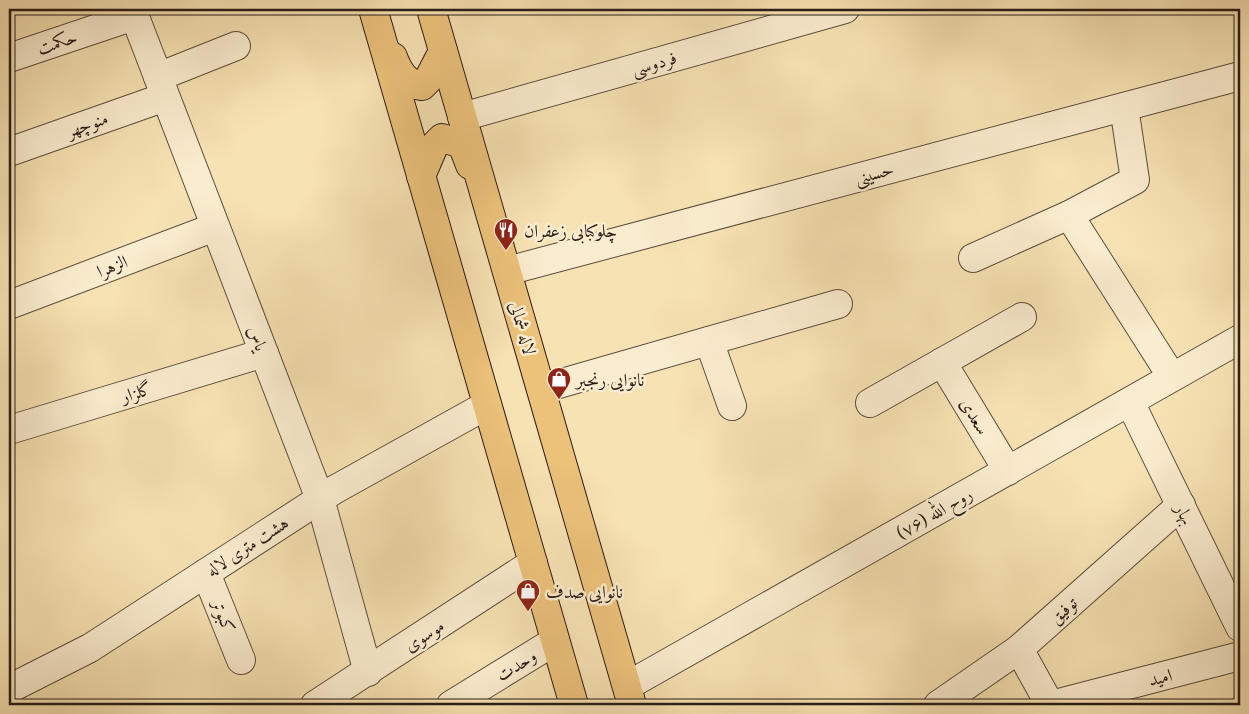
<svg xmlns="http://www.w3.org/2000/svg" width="1249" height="714" font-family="'Gentium Book Plus',Amiri,serif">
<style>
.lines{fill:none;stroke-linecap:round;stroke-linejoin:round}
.minor-casing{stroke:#5c4e3d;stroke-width:30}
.major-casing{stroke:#291c16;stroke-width:30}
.minor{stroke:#faecce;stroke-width:28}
.major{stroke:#ecc17a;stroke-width:28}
.labels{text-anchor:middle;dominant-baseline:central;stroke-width:5;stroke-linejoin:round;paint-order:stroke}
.street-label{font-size:18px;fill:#291c16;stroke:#faecce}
.poi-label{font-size:18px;fill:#291c16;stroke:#faecce;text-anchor:start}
</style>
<rect width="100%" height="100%" fill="#f7e2b3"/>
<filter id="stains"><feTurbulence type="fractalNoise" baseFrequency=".004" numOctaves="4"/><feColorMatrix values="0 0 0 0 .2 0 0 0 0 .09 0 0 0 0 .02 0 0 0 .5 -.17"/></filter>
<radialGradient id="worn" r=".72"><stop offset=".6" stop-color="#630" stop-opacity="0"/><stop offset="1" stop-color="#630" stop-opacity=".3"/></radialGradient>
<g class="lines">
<!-- minor casing -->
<g class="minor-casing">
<g id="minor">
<polyline points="132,9 320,499 368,672"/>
<polyline points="9,58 134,16"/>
<polyline points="158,77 236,46"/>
<polyline points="462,117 845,9"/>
<polyline points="9,152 165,97"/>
<polyline points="1069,215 1172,377"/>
<polyline points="973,258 1069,215 1135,180 1124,107"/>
<polyline points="507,271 1240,76"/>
<polyline points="9,305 215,227"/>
<polyline points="709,341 732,406"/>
<polyline points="942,362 1008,471"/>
<polyline points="541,389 838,304"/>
<polyline points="1130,402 1240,627"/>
<polyline points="870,403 1022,317"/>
<polyline points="9,430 264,353"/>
<polyline points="206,573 241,660"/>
<polyline points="1019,649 1050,705"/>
<polyline points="627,686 1240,339"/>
<polyline points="9,689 90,648 334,490 487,405"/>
<polyline points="315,705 533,563"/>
<polyline points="451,705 555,641"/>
<polyline points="938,705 1019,649 1181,505"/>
<polyline points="1051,705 1240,656"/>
</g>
</g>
<!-- major casing -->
<g class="major-casing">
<g id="major">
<polyline points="373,9 574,705"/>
<polyline points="431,9 632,705"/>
<path d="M393 57C398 71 406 85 422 86L428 80 443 51"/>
<polyline points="421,176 434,146 442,138 462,144 470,165"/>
</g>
</g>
<!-- minor -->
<use href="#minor" class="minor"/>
<!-- major -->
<use href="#major" class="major"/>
</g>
<!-- icons -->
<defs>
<g id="restaurant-pin" transform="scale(1.25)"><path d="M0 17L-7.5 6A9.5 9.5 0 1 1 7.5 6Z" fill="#8f2418" stroke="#faecce"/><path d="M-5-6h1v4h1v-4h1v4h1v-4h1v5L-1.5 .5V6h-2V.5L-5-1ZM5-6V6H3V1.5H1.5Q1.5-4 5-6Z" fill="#fff"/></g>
<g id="shop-pin" transform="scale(1.25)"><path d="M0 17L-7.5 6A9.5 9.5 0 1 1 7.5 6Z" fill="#8f2418" stroke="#faecce"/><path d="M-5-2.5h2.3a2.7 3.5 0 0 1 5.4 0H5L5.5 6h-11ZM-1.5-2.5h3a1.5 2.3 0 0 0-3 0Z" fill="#fff"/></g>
</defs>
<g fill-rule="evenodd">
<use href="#restaurant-pin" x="506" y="230"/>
<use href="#shop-pin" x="559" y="379"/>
<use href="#shop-pin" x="528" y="591"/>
</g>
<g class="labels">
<!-- street labels -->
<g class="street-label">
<text transform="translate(57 42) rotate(-18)">حکمت</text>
<text transform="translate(654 63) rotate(-16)">فردوسی</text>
<text transform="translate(87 124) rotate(-20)">منوچهر</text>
<text transform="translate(874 173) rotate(-15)">حسینی</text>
<text transform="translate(112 266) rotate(-21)">الزهرا</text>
<text transform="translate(523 328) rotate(74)">لاله شمالی</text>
<text transform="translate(258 338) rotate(69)">یاس</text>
<text transform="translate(136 392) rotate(-17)">گلزار</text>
<text transform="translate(975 416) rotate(59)">سعدی</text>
<text transform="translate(934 513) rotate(-30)">روح الله (۷۶)</text>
<text transform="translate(1185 514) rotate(64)">بهار</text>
<text transform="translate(247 546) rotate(-33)">هشت متری لاله</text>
<text transform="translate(1063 610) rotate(-42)">توفیق</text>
<text transform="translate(224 616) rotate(69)">کبوتر</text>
<text transform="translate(424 635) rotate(-33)">موسوی</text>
<text transform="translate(516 665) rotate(-32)">وحدت</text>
<text transform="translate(1160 677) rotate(-15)">امید</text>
</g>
<!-- poi labels -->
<g class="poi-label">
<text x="524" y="230">چلوکبابی زعفران</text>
<text x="576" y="379">نانوایی رنجبر</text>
<text x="546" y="591">نانوایی صدف</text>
</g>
</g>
<!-- margin -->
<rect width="1249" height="714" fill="none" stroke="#f7e2b3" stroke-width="30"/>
<rect x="10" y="10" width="1229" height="694" fill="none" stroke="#291c16" stroke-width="2.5"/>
<rect x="15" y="15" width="1219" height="684" fill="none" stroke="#291c16"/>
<rect width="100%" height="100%" filter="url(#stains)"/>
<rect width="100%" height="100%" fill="url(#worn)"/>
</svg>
